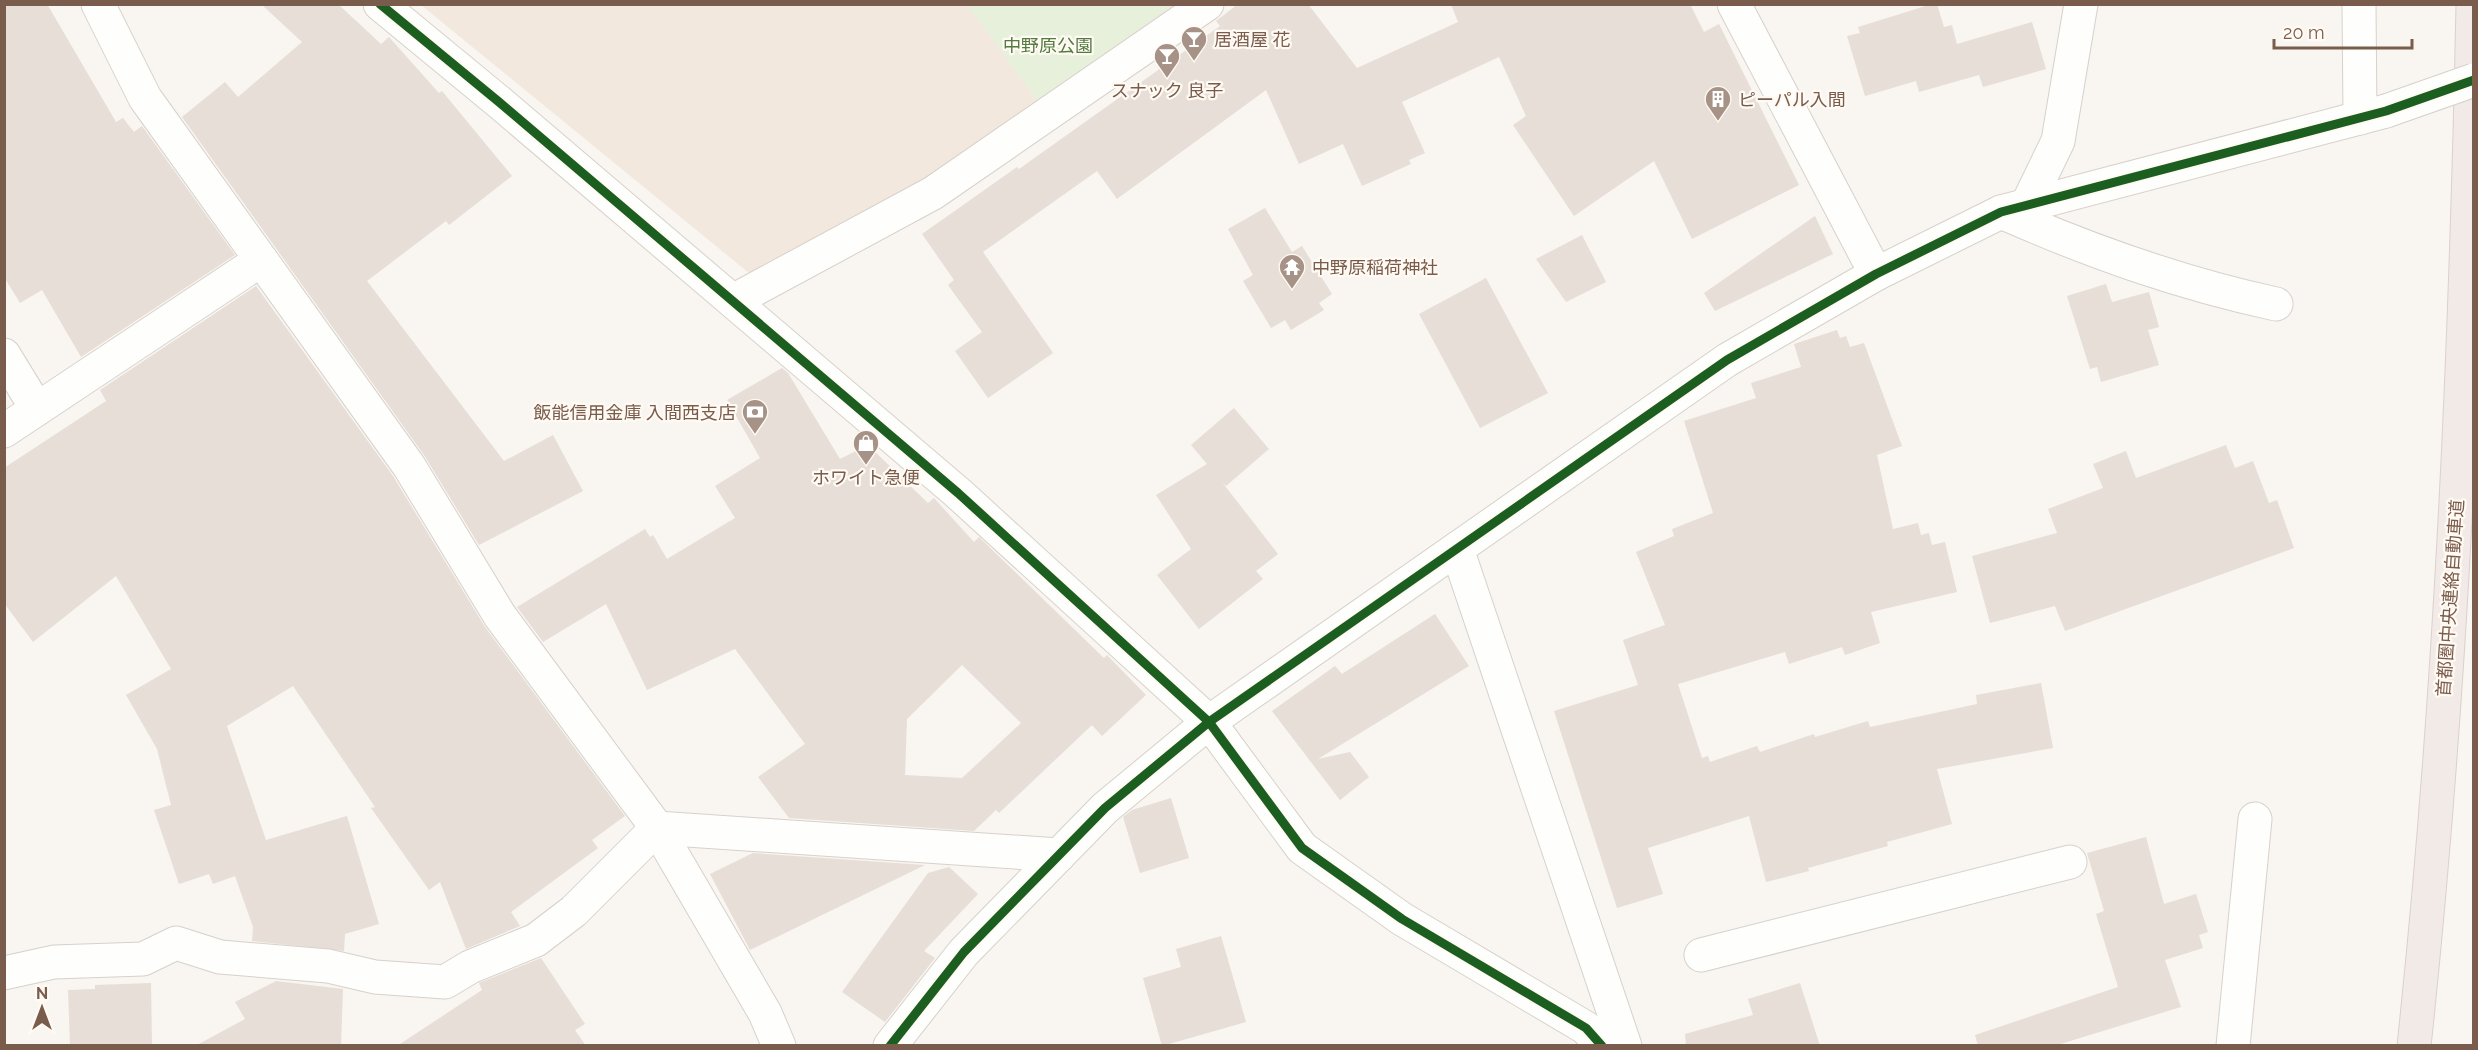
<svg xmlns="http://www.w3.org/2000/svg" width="2478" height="1050" font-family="Raleway,'Noto Sans JP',sans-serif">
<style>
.residential{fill:#f2e8de}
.green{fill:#e7f0db}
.building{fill:#e6ded7;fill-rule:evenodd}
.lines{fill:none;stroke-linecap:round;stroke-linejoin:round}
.minor-casing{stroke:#d7d1cb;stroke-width:35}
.tertiary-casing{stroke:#d7d1cb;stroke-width:35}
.motorway-casing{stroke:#dad1cc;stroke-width:35}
.minor{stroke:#fefefd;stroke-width:33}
.tertiary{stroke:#fefefd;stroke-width:33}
.motorway{stroke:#f2eae7;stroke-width:33}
.minor-bridge-casing{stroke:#d7d1cb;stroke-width:35;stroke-linecap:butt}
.minor-bridge{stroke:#fefefd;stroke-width:33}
.cycleway-casing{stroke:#fffaf3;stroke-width:13}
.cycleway{stroke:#1b5e20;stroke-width:9}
.labels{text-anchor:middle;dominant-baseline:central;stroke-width:4.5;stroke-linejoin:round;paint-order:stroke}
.poi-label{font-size:18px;fill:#7a5c4d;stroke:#fffaf3;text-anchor:start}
.park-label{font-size:18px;fill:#537a41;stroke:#fffaf3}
.street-label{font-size:18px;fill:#7a5c4d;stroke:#fffaf3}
</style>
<rect width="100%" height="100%" fill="#f9f5f0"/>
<!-- residential -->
<polygon class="residential" points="421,5 1186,5 917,190 749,273"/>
<!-- green -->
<polygon class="green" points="967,5 1172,5 1038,102"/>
<!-- building -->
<g class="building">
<polygon points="4,4 47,4 116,122 123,118 134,132 142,126 235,255 81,357 42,290 20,303 4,277"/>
<polygon points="261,4 338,4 381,44 389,37 439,93 442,91 512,176 449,225 446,221 367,281 504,461 553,435 583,491 479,545 424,455 182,117 225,82 238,97 302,42"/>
<polygon points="1238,4 1308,4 1357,68 1458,22 1451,4 1690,4 1704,32 1719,24 1799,185 1692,239 1654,161 1574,216 1513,125 1526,116 1499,57 1402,102 1425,153 1409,160 1411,164 1362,186 1343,144 1299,164 1266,90 1117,199 1097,171 983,252 1053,353 988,398 955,351 982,332 948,285 954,280 922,234 1017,167 1019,169 1220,26 1216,21"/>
<polygon points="1932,4 1937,4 1944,27 1952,25 1957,44 2032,22 2046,69 1983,87 1979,75 1919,92 1916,81 1865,96 1847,36 1860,33 1858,27"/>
<polygon points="1265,208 1292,252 1302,246 1332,294 1319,303 1324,310 1291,330 1285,320 1271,328 1243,281 1253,275 1228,229"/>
<polygon points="1815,216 1833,254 1715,311 1704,293"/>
<polygon points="1582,235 1606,282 1566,302 1536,259"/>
<polygon points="1486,278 1548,393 1480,428 1419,314"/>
<polygon points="2106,284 2112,302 2149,292 2159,327 2148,330 2159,365 2101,382 2097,367 2090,369 2067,296"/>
<polygon points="256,286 393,476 485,627 625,816 592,840 598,848 511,912 520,926 466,949 440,882 429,890 371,808 375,807 293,686 227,726 266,840 347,816 379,924 345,934 344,951 252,941 253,927 235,876 213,884 209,874 179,884 154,810 171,805 157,749 126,695 171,669 116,576 33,642 4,603 4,468 106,401 100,390"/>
<polygon points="1837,330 1840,338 1846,336 1850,347 1864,343 1902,446 1877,455 1893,529 1918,523 1921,535 1929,533 1932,545 1945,542 1957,592 1871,612 1880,643 1845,655 1842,647 1789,664 1785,652 1678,684 1702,758 1708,756 1710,762 1757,746 1760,752 1814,734 1815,737 1868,721 1870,727 1977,704 1976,695 2041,683 2053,748 1937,769 1952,824 1887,842 1888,846 1808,868 1809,871 1766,882 1749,816 1648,848 1663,894 1617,908 1554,711 1638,685 1623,640 1665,625 1636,552 1674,536 1672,529 1713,513 1684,421 1756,398 1751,383 1801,367 1794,344"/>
<path d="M782 368 788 373 840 459 868 445 928 503 934 498 974 542 979 537 1104 658 1107 655 1146 695 1102 736 1092 725 999 813 996 810 974 831 789 818 758 777 805 744 735 649 647 690 606 604 543 642 517 607 645 529 650 537 653 535 667 559 735 518 715 486 760 458 727 400ZM962 665 1021 723 962 778 905 775 907 719Z"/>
<polygon points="1234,408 1269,449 1226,486 1222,482 1278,554 1256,571 1263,579 1199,629 1157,575 1191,549 1156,495 1207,464 1191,445"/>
<polygon points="2226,445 2235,468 2253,461 2269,503 2277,500 2294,548 2065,631 2055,606 1990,623 1972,556 2057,533 2048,509 2103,488 2093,464 2126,451 2136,478"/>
<polygon points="1435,614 1469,666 1318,759 1350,752 1369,777 1340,800 1272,711 1335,666 1342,674"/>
<polygon points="1171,798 1189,858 1140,873 1123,817 1132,810"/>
<polygon points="2146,837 2164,904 2196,894 2208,932 2199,935 2203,948 2165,960 2181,1007 2054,1046 1978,1046 1975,1035 2118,987 2096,914 2104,911 2087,853"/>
<polygon points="753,853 925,865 750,950 710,874"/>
<polygon points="949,867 978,894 924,951 935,958 885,1022 842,992 928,873"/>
<polygon points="1221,936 1246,1022 1162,1046 1143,978 1181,967 1176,949"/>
<polygon points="541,958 585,1024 575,1030 586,1046 397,1046 482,990 479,983"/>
<polygon points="276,981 343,989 341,1046 195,1046 245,1019 235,1002"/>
<polygon points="151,983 152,1046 70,1046 68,990 95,989 95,985"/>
<polygon points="1800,983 1820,1046 1686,1046 1685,1034 1753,1015 1748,999"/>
</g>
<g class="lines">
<!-- minor casing -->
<g class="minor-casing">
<g id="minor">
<polyline points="98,4 145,98 409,466 500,616 657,828 765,1013 779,1046"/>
<polyline points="1734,4 1876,274"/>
<polyline points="2359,4 2360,118"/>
<polyline points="2027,205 2058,141 2081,4"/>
<path d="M2001 212C2092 252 2179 283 2276 304"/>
<polyline points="733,301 933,193 1207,4"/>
<polyline points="4,355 37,409"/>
<polyline points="4,431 261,260"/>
<polyline points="1457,549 1625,1046"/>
<polyline points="1209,722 1302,848 1402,919 1586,1028 1602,1046"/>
<polyline points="1701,955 2070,862"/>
<polyline points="4,973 54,962 143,959 176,943 220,957 328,966 375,977 445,982 470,967 536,940 574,911 657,828 1059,855"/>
<polyline points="890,1046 964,952 1059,855 1105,808 1209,722 1727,360 1876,274 2001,212 2386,111"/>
<polyline points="2233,1046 2255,819"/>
</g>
</g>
<!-- tertiary casing -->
<g class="tertiary-casing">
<polyline id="tertiary" points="380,4 499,102 958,493 1209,722"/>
</g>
<!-- motorway casing -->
<g class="motorway-casing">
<path id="motorway" d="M2414 1046C2451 700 2466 352 2473 4"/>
</g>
<!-- minor -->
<use href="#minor" class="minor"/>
<!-- tertiary -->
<use href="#tertiary" class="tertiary"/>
<!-- motorway -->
<use href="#motorway" class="motorway"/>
<!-- minor-bridge casing -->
<g class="minor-bridge-casing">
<polyline id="minor-bridge" points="2386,111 2474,80"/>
</g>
<!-- minor-bridge -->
<use href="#minor-bridge" class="minor-bridge"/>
<!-- cycleway casing -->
<g class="cycleway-casing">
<g id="cycleway">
<polyline points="380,4 499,102 958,493 1209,722 1302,848 1402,919 1586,1028 1602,1046"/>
<polyline points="890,1046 964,952 1059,855 1105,808 1209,722 1727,360 1876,274 2001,212 2386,111 2474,80"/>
</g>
</g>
<!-- cycleway -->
<use href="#cycleway" class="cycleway"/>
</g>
<!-- icons -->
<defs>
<g id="bar-pin" transform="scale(1.35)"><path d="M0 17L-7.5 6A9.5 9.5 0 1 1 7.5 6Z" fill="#a69286" stroke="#fffaf3"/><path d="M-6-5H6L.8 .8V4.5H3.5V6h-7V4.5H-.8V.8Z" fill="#fff"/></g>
<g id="building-pin" transform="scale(1.35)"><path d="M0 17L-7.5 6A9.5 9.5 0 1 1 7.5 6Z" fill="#a69286" stroke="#fffaf3"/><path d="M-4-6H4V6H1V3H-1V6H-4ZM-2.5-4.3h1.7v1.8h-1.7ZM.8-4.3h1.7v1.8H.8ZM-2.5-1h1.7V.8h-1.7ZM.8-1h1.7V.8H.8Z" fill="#fff"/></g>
<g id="temple-pin" transform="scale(1.35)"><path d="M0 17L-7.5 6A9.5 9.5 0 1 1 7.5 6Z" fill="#a69286" stroke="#fffaf3"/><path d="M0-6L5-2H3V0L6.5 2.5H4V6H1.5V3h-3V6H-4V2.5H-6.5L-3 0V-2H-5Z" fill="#fff"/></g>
<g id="bank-pin" transform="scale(1.35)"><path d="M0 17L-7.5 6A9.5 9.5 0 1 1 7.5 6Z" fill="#a69286" stroke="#fffaf3"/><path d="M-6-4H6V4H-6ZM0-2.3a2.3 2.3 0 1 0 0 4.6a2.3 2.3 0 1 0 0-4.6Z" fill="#fff"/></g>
<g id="shop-pin" transform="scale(1.35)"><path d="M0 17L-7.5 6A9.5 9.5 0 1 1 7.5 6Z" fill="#a69286" stroke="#fffaf3"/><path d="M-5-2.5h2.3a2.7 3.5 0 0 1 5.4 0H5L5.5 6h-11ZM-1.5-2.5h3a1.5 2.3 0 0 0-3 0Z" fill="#fff"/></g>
</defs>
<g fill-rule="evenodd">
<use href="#bar-pin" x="1194" y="39"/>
<use href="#bar-pin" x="1167" y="56"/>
<use href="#building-pin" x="1718" y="99"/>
<use href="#temple-pin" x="1292" y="267"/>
<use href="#bank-pin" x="755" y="412"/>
<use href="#shop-pin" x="866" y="443"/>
</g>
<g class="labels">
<!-- poi labels -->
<g class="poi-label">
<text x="1214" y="39">居酒屋 花</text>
<text x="1167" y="90" text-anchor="middle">スナック 良子</text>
<text x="1738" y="99">ピーパル入間</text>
<text x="1312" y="267">中野原稲荷神社</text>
<text x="736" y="412" text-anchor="end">飯能信用金庫 入間西支店</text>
<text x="866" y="477" text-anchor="middle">ホワイト急便</text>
</g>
<!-- park labels -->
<g class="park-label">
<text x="1048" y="45">中野原公園</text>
</g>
<!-- street labels -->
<g class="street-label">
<text transform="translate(2450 598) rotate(-86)">首都圏中央連絡自動車道</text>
</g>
</g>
<!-- border -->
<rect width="2478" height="1050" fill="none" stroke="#7a5c4d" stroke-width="12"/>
<!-- north arrow -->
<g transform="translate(42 1008)" stroke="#fffaf3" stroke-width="4.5" paint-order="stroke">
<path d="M0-4.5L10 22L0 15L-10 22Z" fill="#7a5c4d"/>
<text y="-9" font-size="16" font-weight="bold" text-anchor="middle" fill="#7a5c4d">N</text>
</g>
<!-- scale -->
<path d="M2274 39v9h138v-9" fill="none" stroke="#7a5c4d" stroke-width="3"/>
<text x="2283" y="39" font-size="18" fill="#7a5c4d" stroke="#fffaf3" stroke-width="4.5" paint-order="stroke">20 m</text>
</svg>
